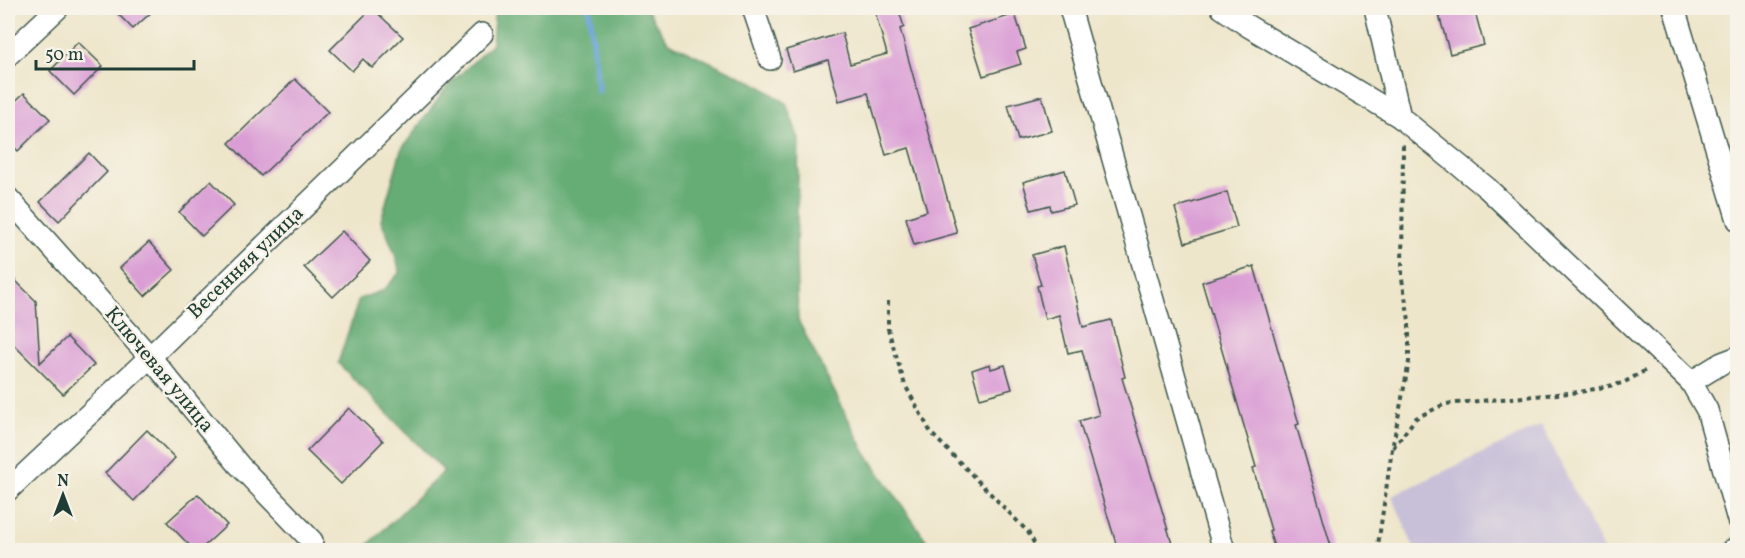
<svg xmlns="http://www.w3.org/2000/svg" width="1745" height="558" font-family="Vollkorn,serif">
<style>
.industrial{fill:#c8bfd8}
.forest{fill:#65ac74;stroke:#427454;stroke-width:1.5}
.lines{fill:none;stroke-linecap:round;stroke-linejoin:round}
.stream{stroke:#66a2d6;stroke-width:6}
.building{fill:#da9ed5}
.street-casing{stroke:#3e564b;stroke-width:24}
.path{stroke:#3e564b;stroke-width:4;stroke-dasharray:4.5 4.5;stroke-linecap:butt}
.street{stroke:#fff;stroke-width:21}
.labels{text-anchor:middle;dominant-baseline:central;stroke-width:5;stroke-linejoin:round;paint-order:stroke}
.street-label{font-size:21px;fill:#1f3d34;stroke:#f7f3e8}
</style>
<rect width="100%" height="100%" fill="#f7f3e8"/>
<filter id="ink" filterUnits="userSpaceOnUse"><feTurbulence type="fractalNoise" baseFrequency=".0167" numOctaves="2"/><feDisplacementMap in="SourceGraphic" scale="12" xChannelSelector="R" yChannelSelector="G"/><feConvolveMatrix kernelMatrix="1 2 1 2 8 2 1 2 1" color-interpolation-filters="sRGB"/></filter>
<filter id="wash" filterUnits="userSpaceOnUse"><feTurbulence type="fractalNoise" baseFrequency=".008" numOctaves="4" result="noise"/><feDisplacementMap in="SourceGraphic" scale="24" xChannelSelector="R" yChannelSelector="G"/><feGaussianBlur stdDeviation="1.35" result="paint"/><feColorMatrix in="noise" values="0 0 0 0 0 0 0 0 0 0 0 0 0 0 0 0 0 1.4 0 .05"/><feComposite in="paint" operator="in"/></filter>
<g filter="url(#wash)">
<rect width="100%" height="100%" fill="#eee6cb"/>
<!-- industrial -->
<polygon class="industrial" points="1542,425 1603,550 1415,550 1392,496"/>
<!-- forest -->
<polygon class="forest" points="495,8 648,8 648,11 668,42 757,84 786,103 799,139 796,254 798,320 865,452 933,550 363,550 444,471 338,363 359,299 384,290 400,272 394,251 381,220 401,150 447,87 492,44"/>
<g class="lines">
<!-- stream -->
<polyline class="stream" points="589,8 598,91"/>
</g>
<g id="blocks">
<!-- building -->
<g class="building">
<polygon points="112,8 156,8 133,29"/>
<polygon points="372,8 403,37 372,68 363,59 352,71 330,50"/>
<polygon points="874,8 898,8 904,27 900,29 957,233 914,245 906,218 927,211 909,148 886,155 868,93 839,101 828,60 793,71 786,50 842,33 850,64 887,54"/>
<polygon points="1437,8 1474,8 1484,45 1450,54"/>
<polygon points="1015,14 1026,49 1017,52 1021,64 983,76 968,29"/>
<polygon points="78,42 103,66 74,95 50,71"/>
<polygon points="295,79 328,112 261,176 229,143"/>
<polygon points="24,93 50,119 18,151 8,141 8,108"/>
<polygon points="1042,96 1052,131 1018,140 1008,105"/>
<polygon points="89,153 107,172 59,221 40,202"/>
<polygon points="1065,170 1075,205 1051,211 1050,205 1031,210 1023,182"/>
<polygon points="211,181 234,205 202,236 179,212"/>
<polygon points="1227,192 1237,227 1185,243 1175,208"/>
<polygon points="342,231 370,261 333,297 304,267"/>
<polygon points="149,242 174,270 145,296 120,268"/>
<polygon points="1064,246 1083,327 1111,320 1125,377 1122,378 1174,550 1118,550 1079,421 1099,415 1082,350 1068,353 1059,315 1045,319 1037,286 1041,285 1032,255"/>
<polygon points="1254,266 1299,424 1296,425 1332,550 1275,550 1269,531 1271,530 1253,468 1256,467 1202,282"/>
<polygon points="8,273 36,301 40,363 67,337 94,365 63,394 8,339"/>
<polygon points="990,364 991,369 1005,365 1012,389 980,398 972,370"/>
<polygon points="349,408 383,441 341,484 307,451"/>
<polygon points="147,430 175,458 134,501 105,473"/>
<polygon points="198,494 227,525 200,550 194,550 167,522"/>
</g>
</g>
</g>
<g filter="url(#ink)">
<use href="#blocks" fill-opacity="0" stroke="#3e564b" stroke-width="1.5"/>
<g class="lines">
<!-- street casing -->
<g class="street-casing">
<g id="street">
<polyline points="753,8 770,59"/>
<polyline points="1070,8 1224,550"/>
<polyline points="1222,8 1248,26 1400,117 1487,188 1691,382"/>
<polyline points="1375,8 1400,117"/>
<polyline points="1674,8 1738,220"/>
<polyline points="8,55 58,8"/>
<polyline points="8,198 150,357 239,465 312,541"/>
<polyline points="1738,357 1722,363 1691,382 1707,410 1738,520"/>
<polyline points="8,490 150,357 482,34"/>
<polyline points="1732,550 1738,549"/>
</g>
</g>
<!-- path -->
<g class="path">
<polyline points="888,301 888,329 905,385 931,433 1028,532 1038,550"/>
<polyline points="1393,448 1416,418 1445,404 1580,392 1623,383 1648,369"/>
<polyline points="1375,550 1378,545 1392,449 1409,362 1409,320 1402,279 1403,144"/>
</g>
<!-- street -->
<use href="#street" class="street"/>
</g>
</g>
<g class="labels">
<!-- street labels -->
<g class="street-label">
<text transform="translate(246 263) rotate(-44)">Весенняя улица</text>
<text transform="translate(159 370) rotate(50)">Ключевая улица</text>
</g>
</g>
<!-- margin -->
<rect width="1745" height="558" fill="none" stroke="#f7f3e8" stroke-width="30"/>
<!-- north arrow -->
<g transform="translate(63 495)" stroke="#f7f3e8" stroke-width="4.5" paint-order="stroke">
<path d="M0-4.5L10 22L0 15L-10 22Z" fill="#1f3d34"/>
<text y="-9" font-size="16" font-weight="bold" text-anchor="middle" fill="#1f3d34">N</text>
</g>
<!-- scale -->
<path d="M36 60v9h158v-9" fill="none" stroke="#1f3d34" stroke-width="3"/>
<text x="45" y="60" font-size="18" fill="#1f3d34" stroke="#f7f3e8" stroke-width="4.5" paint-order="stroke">50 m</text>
</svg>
